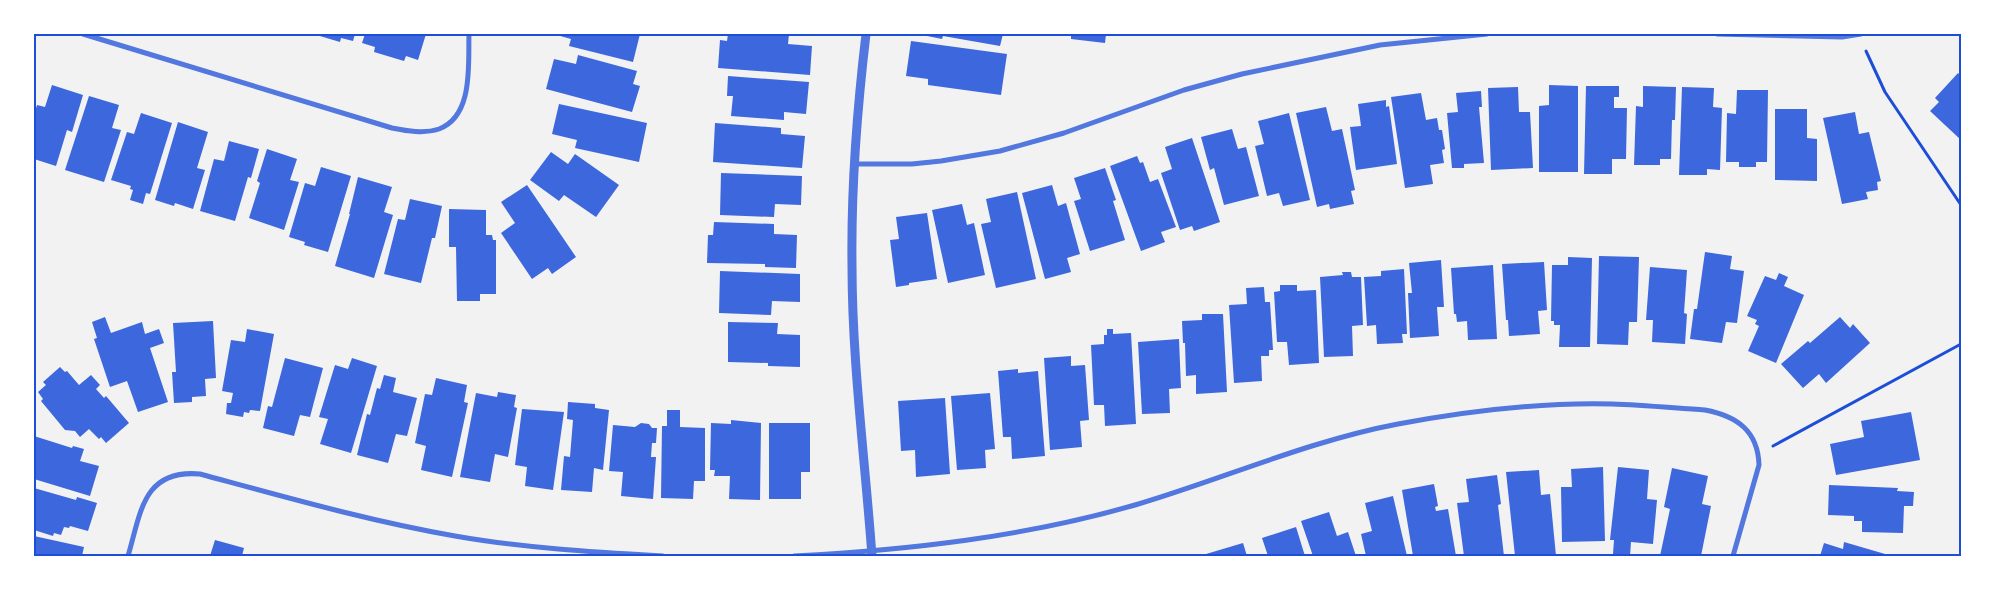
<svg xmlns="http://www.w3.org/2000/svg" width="1995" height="590" font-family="Jost,sans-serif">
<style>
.building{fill:#3d67dc}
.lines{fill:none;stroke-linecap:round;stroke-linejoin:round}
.path{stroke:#1d4ed8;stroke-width:3}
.minor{stroke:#5277de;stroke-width:5}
.tertiary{stroke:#5277de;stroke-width:9}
.neatline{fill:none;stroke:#1d4ed8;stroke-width:2}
</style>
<rect width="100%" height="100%" fill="#f2f2f2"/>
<!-- building -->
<g class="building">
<polygon points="313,34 355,34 353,41 341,38 340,42"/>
<polygon points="365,34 426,34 418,60 406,56 404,61 374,52 375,47 362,43"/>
<polygon points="553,34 640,34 633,62 569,46 571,39"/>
<polygon points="728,34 789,34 788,44 812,46 810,75 718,68 720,40 727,41"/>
<polygon points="917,34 1003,34 1000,46 943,36 942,39"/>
<polygon points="1071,34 1106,34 1105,43 1071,39"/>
<polygon points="911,41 1007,54 1001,95 928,85 928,79 906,76"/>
<polygon points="578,55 637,71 633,84 640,86 632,112 546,89 554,59 576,64"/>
<polygon points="1958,73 1961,76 1961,140 1930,111 1939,102 1935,98"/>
<polygon points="728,76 809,82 806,114 784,112 784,120 731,116 733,96 727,96"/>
<polygon points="52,85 83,95 72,132 67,130 56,166 34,159 34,115 37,105 45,107"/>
<polygon points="1549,85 1578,86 1578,172 1539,172 1539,106 1549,105"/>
<polygon points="1586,86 1619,86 1619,97 1614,97 1614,108 1627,108 1626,159 1612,159 1612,174 1584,174"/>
<polygon points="1643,86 1676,87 1675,120 1672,120 1671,159 1660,159 1660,165 1634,165 1636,106 1643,107"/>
<polygon points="1518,87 1519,112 1530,112 1533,168 1491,170 1488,88"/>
<polygon points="1682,87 1714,88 1713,107 1722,108 1720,170 1707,169 1707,175 1679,175"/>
<polygon points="1737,90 1768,90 1767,162 1756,162 1756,167 1739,167 1739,162 1726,162 1727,113 1736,114"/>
<polygon points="1481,91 1482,107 1479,107 1484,163 1464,164 1464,168 1452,168 1447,113 1458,112 1456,93"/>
<polygon points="1421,93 1426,120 1437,118 1439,130 1442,130 1445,149 1442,150 1444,163 1430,165 1433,184 1405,188 1391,97"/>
<polygon points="89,96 119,105 112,128 121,130 104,182 65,170"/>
<polygon points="1386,100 1386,107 1389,106 1397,164 1356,170 1350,127 1361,126 1358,104"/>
<polygon points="559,104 647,123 639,162 575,148 577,140 552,134"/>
<polygon points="1326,107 1332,131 1342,129 1355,190 1351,191 1354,204 1330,209 1329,204 1317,207 1296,113"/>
<polygon points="1775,109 1807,109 1807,138 1817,139 1817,181 1775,180"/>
<polygon points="1855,112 1859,134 1869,132 1881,181 1877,182 1878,190 1866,192 1868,199 1842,204 1823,118"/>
<polygon points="141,113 172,123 150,194 146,193 143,204 130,200 133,190 130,189 131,186 111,180 127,132 134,134"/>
<polygon points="1289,113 1310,200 1283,206 1279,193 1267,196 1255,146 1264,144 1258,121"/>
<polygon points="178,122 208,132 197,168 205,170 193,209 175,203 174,206 155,200"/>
<polygon points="715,123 781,128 781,134 805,136 802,168 713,162"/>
<polygon points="1232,129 1238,149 1246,147 1259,196 1224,205 1214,168 1210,170 1201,137"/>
<polygon points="1192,138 1220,222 1194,231 1192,226 1180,230 1161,173 1172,169 1165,147"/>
<polygon points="229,141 259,149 251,178 248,177 235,221 200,211 214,159 224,161"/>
<polygon points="267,149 297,159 290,180 299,182 284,230 249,218 260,183 257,181"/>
<polygon points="551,152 568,164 575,154 619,185 596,217 564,195 559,201 530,180"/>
<polygon points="1137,156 1140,163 1143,162 1150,182 1158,179 1176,227 1161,232 1165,242 1141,251 1110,166"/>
<polygon points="321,167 351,176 328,252 304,245 305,242 289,237 305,183 315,186"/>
<polygon points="1105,168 1116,200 1113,201 1125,240 1090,251 1074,201 1081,199 1074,178"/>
<polygon points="721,173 802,176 801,205 775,204 774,217 720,215"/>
<polygon points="358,177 392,187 384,212 393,215 374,278 335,266 350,214 349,214"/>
<polygon points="527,185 576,257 552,274 548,268 532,279 501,233 515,223 501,202"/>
<polygon points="1052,185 1058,206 1066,203 1080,254 1067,258 1071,272 1045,279 1022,193"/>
<polygon points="1017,192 1036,279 996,288 981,224 991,222 986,199"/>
<polygon points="410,199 442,206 435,238 432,238 421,283 384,274 398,219 405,220"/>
<polygon points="962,204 967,225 974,223 985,275 948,283 932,210"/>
<polygon points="449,209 486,210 486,235 492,235 493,240 496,240 496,294 480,294 480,301 457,301 456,247 449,247"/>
<polygon points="927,213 937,279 909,283 909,285 896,287 890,240 899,239 896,217"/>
<polygon points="714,222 774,224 774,234 797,235 796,268 765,267 765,264 707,263 708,235 713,235"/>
<polygon points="1705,252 1732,256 1730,269 1744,271 1737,323 1726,322 1722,343 1690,339 1694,309 1697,309"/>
<polygon points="1599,256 1639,257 1637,322 1629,322 1628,345 1597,344"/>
<polygon points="1568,257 1592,258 1590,347 1559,347 1560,325 1554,325 1554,321 1551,321 1552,265 1568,265"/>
<polygon points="1441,260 1444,307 1437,307 1439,336 1410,338 1408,293 1412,293 1409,263"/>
<polygon points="1544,262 1547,310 1538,311 1540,334 1509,336 1508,320 1506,320 1502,264"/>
<polygon points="1493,265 1497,339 1468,340 1467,321 1457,322 1456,314 1454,314 1451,268"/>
<polygon points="1650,267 1687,270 1684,313 1687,314 1685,344 1652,342 1653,320 1646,320"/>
<polygon points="1404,269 1407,334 1402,334 1403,343 1377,344 1376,325 1367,326 1364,277 1381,276 1381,271"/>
<polygon points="720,271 800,274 800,302 772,301 771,315 719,313"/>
<polygon points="1342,272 1351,272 1352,277 1361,277 1363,325 1352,326 1353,356 1324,357 1320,277 1343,275"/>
<polygon points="1779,273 1788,277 1784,286 1804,295 1776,363 1748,351 1759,326 1755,324 1757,320 1747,316 1765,276 1776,280"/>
<polygon points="1280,285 1297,285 1297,291 1316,290 1319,363 1289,365 1287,342 1277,342 1274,292 1280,291"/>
<polygon points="1264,287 1265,302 1270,302 1273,350 1269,350 1269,356 1261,356 1262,381 1234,383 1229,305 1247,304 1246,288"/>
<polygon points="1202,314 1223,314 1227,392 1196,394 1196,375 1186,376 1185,343 1183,343 1182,321 1202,320"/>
<polygon points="105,317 111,333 142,322 145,334 159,329 164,343 150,348 168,402 138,412 127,381 110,387 94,339 97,338 92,322"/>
<polygon points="1840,317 1850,328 1853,324 1870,343 1826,383 1819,374 1803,388 1781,364 1808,341 1810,343"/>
<polygon points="213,321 216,378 205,379 206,396 192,397 192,402 174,403 172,372 176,372 173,323"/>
<polygon points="728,322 778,323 777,334 800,335 800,367 768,366 768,363 728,362"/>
<polygon points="247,329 274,334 260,411 250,410 249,413 244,412 243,417 226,414 227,403 231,403 233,393 222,391 231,340 245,342"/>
<polygon points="1107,329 1113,329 1113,334 1131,333 1136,424 1105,426 1104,405 1094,405 1091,345 1104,344 1104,335 1107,335"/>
<polygon points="1179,339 1181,388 1169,389 1170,413 1142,414 1138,342"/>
<polygon points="1071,356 1071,366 1085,365 1089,420 1080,421 1082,447 1050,450 1044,358"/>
<polygon points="285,358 323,368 310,417 300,415 294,436 263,428 268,406 272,407"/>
<polygon points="352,358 377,366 351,453 320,444 328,419 319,417 335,365 348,369"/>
<polygon points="60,367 65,372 67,371 79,385 91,375 100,385 96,389 104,398 106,396 129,423 106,443 101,437 99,439 89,429 80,437 75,431 65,430 41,401 43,399 38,392 46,385 43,382"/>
<polygon points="1018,369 1018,373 1038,371 1045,456 1012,459 1011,437 1003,437 998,371"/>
<polygon points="384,375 396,378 393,392 417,398 407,436 396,434 388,463 357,455 367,414 370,415 377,388 380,389"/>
<polygon points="436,378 467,385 464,402 468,403 452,477 421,470 426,446 415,443 425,394 432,395"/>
<polygon points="498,392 516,395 514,407 517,408 508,457 495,454 490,482 460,477 476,393 497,397"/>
<polygon points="990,393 995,449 985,450 986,468 957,470 951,396"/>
<polygon points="945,398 950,474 916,477 915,450 901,451 898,401"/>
<polygon points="568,402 595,404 595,408 609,410 603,470 594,468 592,492 561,490 564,456 570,457 573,420 567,419"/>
<polygon points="522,409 564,412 553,490 525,486 527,467 515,465"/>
<polygon points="667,410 680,410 680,427 705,428 705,481 694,481 693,499 661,498 662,426 667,426"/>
<polygon points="1911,412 1920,460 1836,475 1830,444 1864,437 1861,421"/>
<polygon points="731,420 761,423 760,500 729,499 730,476 714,476 715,470 710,470 711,423 731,424"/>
<polygon points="641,423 649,424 652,428 657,428 656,443 652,443 651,457 656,457 653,499 621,496 623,472 609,471 613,425 635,427"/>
<polygon points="769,423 810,423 810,472 801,472 801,499 769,499"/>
<polygon points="34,436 72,448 73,446 84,449 80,461 99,466 90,496 34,479"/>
<polygon points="1603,467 1605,541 1562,542 1561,487 1572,487 1571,469"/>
<polygon points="1618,467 1649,470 1647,499 1657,500 1653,544 1631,542 1630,556 1613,554 1614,540 1610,540"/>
<polygon points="1672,468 1708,476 1702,504 1711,506 1701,556 1660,556 1670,509 1664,507"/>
<polygon points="1539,470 1541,495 1550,494 1556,556 1515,556 1506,472"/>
<polygon points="1497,475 1501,504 1498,505 1504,556 1464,556 1457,503 1469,502 1466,479"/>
<polygon points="1434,484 1438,506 1435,507 1436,511 1448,509 1456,556 1413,556 1402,490"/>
<polygon points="1829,485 1898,488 1897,491 1914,492 1913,506 1904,506 1903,533 1862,532 1862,521 1854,521 1854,516 1828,515"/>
<polygon points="34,488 76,500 77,497 97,503 88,531 70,526 69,528 64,527 61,535 54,533 53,536 34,530"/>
<polygon points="1393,496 1407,556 1366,556 1361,534 1372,531 1365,503"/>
<polygon points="1329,512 1337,536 1348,532 1356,556 1313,556 1301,521"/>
<polygon points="1296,527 1305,556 1268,556 1262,538"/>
<polygon points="34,536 84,547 82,556 34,556"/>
<polygon points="215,540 244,548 242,556 210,556"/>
<polygon points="1844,542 1892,556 1820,556 1824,543 1843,549"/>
<polygon points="1243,543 1247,556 1207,556 1206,554"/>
</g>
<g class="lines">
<!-- path -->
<g class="path">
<polyline points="1866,51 1885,92 1961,205"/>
<polyline points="1773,446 1961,344"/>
</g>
<!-- minor -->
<g class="minor">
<path d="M83 34 392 128C407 131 424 134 439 129 474 116 468 63 469 34"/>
<polyline points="1717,34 1842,37 1861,34"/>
<polyline points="855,164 912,164 941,161 1000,151 1064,133 1184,90 1242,74 1380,45 1487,34"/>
<path d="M128 556C141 512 143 469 200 474 285 497 369 521 455 536 523 548 593 552 663 556"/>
<path d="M794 556C909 550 1024 537 1135 505 1223 479 1308 441 1398 424 1468 411 1540 402 1612 404 1643 405 1674 408 1705 410 1737 416 1758 431 1759 465L1733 556"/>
</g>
<!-- tertiary -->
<path class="tertiary" d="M866 34C857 110 851 188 852 265 852 362 865 459 872 556"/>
</g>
<!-- border -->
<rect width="1995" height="590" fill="none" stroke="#ffffff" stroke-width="70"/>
<rect x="35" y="35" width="1925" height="520" class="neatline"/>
</svg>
